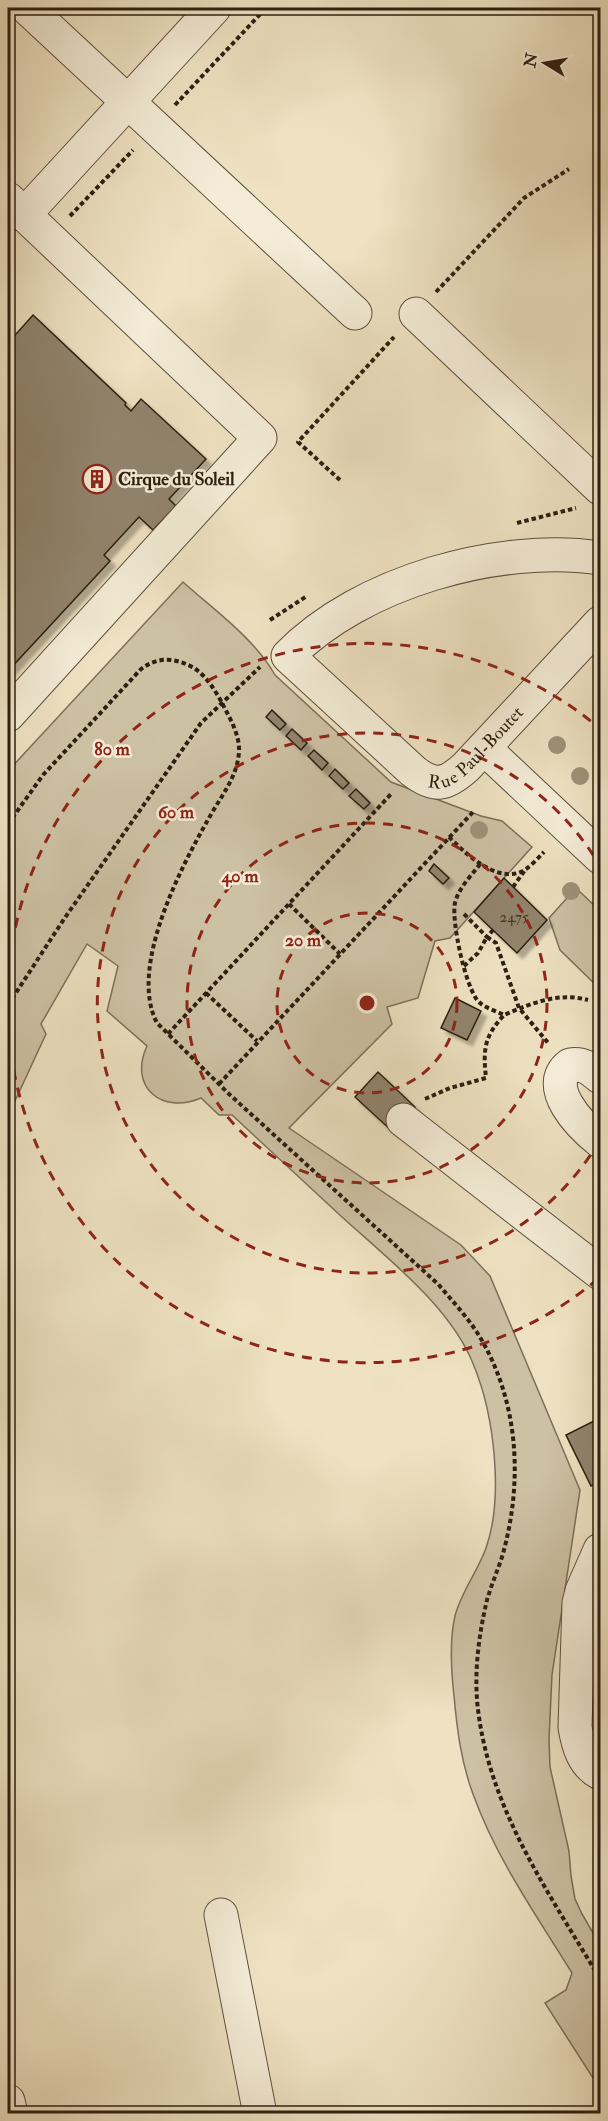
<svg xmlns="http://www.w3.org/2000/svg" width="608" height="2121" font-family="'IM FELL Double Pica',serif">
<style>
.green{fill:#cdc1a4;stroke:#7c705a;stroke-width:1.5}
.building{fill:#91846d;stroke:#2c1f11;stroke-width:1.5;filter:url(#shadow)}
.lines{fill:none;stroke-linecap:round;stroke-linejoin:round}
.minor-casing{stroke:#5c503d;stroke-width:35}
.path{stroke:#2c1f11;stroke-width:4;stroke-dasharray:4.5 3;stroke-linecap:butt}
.minor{stroke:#f4ecd7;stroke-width:33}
.tree{fill:#9e9279}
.ring{fill:none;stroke:#8f2418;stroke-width:3;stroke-dasharray:10 8}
.labels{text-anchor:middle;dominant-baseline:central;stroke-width:5;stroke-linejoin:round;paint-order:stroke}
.number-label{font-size:15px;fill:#453828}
.poi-label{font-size:18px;font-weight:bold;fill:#2c1f11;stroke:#f4ecd7;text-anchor:start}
.street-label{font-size:18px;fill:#2c1f11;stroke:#f4ecd7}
.centre{fill:#8f2418;stroke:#f4ecd7;stroke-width:3}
.ring-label{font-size:18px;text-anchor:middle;font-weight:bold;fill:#8f2418;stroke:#f4ecd7;stroke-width:5;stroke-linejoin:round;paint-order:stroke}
</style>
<defs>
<filter id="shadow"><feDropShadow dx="5.5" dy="5.5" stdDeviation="1.5" flood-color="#0004"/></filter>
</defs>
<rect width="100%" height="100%" fill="#eee2c2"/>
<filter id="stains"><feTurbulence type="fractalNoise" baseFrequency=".00333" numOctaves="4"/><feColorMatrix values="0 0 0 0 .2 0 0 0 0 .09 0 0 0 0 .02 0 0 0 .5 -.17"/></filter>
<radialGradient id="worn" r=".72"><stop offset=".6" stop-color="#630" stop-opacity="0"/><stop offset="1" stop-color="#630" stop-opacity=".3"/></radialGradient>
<!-- green -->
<g class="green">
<path d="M183 582C214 610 254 638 275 675L391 782 481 816 502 821 532 847 450 938 435 941 418 998 387 1007 392 1024 289 1128 461 1245 490 1276 580 1490 552 1675 549 1739 550 1767 569 1851 571 1876 575 1899 582 1914 600 1945V2089L545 2003 566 1990 572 1973C536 1915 496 1858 473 1794 461 1762 457 1729 454 1696 451 1670 449 1642 455 1616 461 1592 478 1571 486 1548 504 1497 494 1415 474 1366 452 1308 387 1258 342 1217 305 1183 269 1149 232 1115H219L201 1098C162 1115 128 1087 147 1046L107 1011 118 966 87 944 41 1024 46 1034 8 1116V771Z"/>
<polygon points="576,888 600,911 600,989 560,950 549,918"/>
</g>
<!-- building -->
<g class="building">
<polygon points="33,315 126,403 125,405 131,411 141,399 206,459 169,499 176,506 153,530 139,517 104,555 110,561 8,671 8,343"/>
<polygon points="272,710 286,724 280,730 266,717"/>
<polygon points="292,729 307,743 301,750 286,736"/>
<polygon points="314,750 328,763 322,770 308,756"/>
<polygon points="335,769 349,783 343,789 329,776"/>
<polygon points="356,789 370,803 364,809 349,796"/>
<polygon points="434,864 449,878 443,884 429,871"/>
<polygon points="504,878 547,920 517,953 474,912"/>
<polygon points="455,998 481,1011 467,1040 441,1028"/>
<polygon points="378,1072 415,1107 393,1132 355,1097"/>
<polygon points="600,1418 600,1481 591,1486 566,1435"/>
</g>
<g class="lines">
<!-- minor casing -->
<g class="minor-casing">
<g id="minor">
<polyline points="27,8 355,313"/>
<polyline points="8,199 260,438 8,715"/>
<polyline points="24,215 214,8"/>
<polyline points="416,314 600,488"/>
<path id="s1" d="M600 558C499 543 360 582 288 656L413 771C435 788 446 785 466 767L600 623"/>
<polyline points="484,748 600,857"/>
<path d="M600 1077C591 1069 583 1063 570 1065 542 1087 581 1126 600 1141"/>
<polyline points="403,1120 600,1273"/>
<path d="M600 1550 582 1591 579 1603 575 1727C578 1745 583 1764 600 1773"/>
<polyline points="221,1915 260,2114"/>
<polyline points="8,2101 11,2114"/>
</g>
</g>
<!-- path -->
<g class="path">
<polyline points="175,105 266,8"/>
<polyline points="595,193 600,188"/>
<polyline points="70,216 133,150"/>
<polyline points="436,292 524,198 569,169"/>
<polyline points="340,480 298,442 394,337"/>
<polyline points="517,523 576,508"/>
<polyline points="270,620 307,596"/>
<path d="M8 824 43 775 141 669C156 658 171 657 188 665 203 671 213 687 221 701 229 717 240 734 239 752 237 778 221 796 209 818 181 867 128 968 157 1023L229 1094 438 1284C455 1304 473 1323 485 1346 520 1411 522 1488 502 1557 497 1572 491 1586 487 1600 478 1638 473 1679 479 1717 493 1815 551 1896 600 1979"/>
<path d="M449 837C465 853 493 880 518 873 528 870 537 859 544 852"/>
<path d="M480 864C471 876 458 889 455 903 451 921 466 990 479 1002 485 1008 496 1011 504 1015 532 1003 558 992 588 1000"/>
<polyline points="513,887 525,870"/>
<polyline points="289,904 340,954"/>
<polyline points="464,914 487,937 493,930"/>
<polyline points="464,966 478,953 487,937 496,943 519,1008 549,1044"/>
<polyline points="206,993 257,1041"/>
<polyline points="8,1005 64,919 201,723 260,667"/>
<polyline points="168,1034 392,793"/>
<polyline points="219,1084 473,812"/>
<path d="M425 1099 450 1088 486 1078C483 1049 484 1037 504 1015"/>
</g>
<!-- minor -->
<use href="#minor" class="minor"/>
</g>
<!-- trees -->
<g class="tree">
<circle cx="557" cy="745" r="9"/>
<circle cx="580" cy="776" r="9"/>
<circle cx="479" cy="830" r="9"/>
<circle cx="571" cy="891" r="9"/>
</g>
<!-- distance rings -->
<g class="ring">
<circle cx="367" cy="1003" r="90"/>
<circle cx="367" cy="1003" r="180"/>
<path d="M600 1140A270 270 0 1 1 600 866"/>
<path d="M598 1279A360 360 0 0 1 8 1025M8 981A360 360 0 0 1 598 727"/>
</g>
<!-- icons -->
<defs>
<g id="building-ring" transform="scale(1.5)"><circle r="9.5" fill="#f4ecd7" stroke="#8f2418" stroke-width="1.5"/><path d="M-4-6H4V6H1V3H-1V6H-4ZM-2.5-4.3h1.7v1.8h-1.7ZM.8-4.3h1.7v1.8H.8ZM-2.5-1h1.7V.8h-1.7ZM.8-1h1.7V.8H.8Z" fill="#8f2418"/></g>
</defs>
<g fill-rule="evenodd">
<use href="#building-ring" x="97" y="479"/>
</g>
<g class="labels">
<!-- number labels -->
<g class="number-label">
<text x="514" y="917">2475</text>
</g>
<!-- poi labels -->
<g class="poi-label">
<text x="118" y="479">Cirque du Soleil</text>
</g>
<!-- street labels -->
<g class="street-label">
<text stroke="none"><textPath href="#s1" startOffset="586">Rue Paul-Boutet</textPath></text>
</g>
</g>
<circle cx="367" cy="1003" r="9" class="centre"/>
<g class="ring-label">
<text x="112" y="755">80 m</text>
<text x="176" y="818">60 m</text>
<text x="240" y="882">40 m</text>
<text x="303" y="946">20 m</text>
</g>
<!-- margin -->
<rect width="608" height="2121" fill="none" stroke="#eee2c2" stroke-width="30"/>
<rect x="9" y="9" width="590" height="2103" fill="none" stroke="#2c1f11" stroke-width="3"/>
<rect x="15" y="15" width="578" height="2091" fill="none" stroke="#2c1f11" stroke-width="1.5"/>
<!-- north arrow -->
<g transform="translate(545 63) rotate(281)" stroke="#f4ecd7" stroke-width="4.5" paint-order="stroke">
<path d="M0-4.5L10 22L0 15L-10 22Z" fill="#2c1f11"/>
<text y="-9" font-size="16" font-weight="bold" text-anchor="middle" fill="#2c1f11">N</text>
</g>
<rect width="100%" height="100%" filter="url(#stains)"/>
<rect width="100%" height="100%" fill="url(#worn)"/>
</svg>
